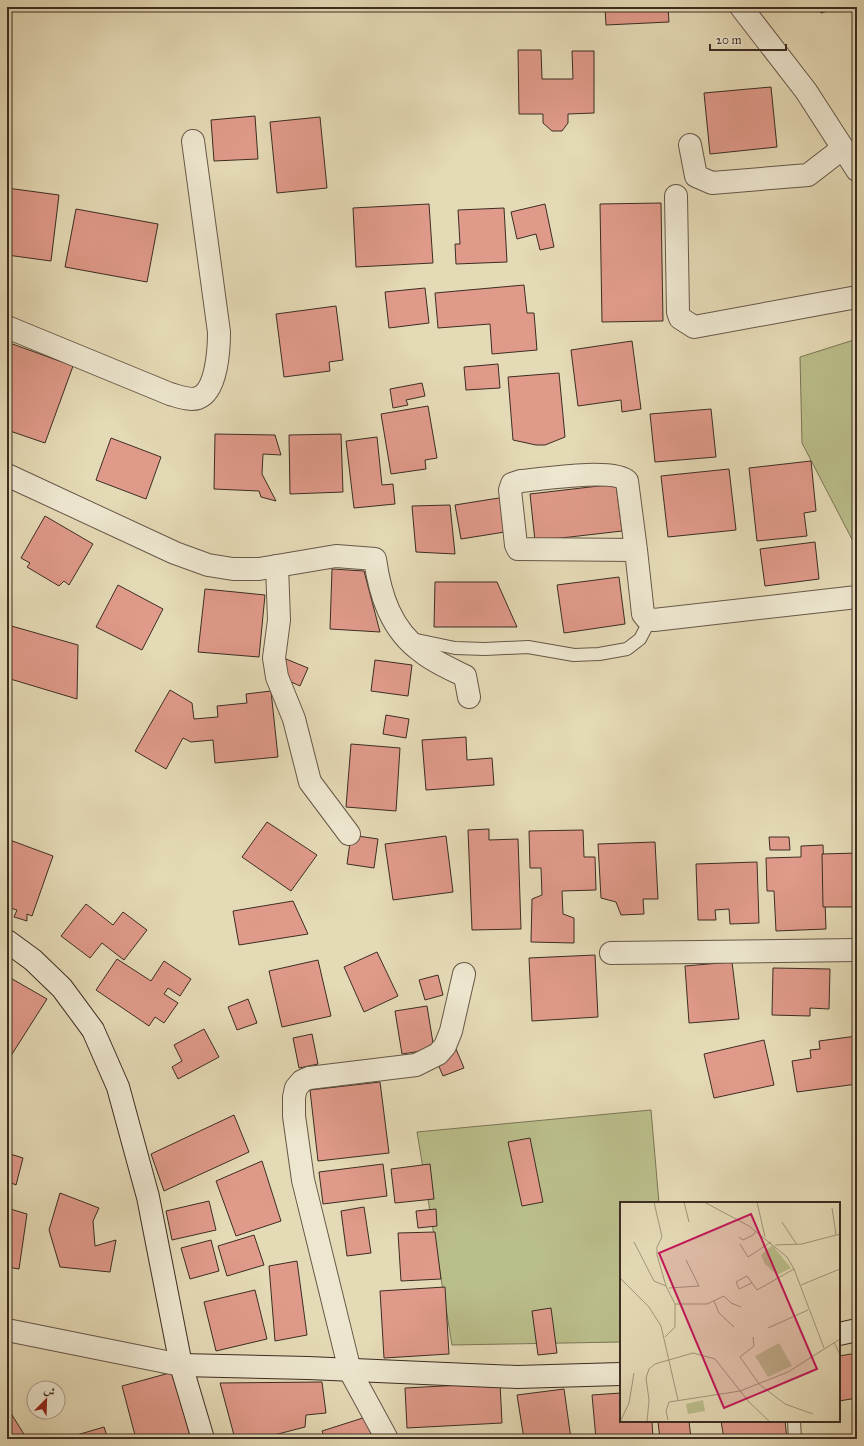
<svg xmlns="http://www.w3.org/2000/svg" width="864" height="1446" font-family="'IM FELL Great Primer',Amiri,serif">
<style>
.green{fill:#babe8b;stroke:#7b7657}
.building{fill:#e09a8a;stroke:#3c2d23}
.lines{fill:none;stroke-linecap:round;stroke-linejoin:round}
.lane-casing{stroke:#665848;stroke-width:14}
.street-casing{stroke:#665848;stroke-width:24}
.secondary-casing{stroke:#3c2d23;stroke-width:24}
.lane{stroke:#eee7d0;stroke-width:12}
.street{stroke:#eee7d0;stroke-width:22}
.secondary{stroke:#eee7d0;stroke-width:22}
.inset-road{fill:none;stroke:#a1957b;stroke-width:1}
.view{fill:#c2185b;fill-opacity:0.15;stroke:#c2185b;stroke-width:2}
.inset-edge{fill:none;stroke:#3c2d23;stroke-width:2}
</style>
<rect width="100%" height="100%" fill="#e5dab6"/>
<filter id="stains"><feTurbulence type="fractalNoise" baseFrequency=".005" numOctaves="4"/><feColorMatrix values="0 0 0 0 .2 0 0 0 0 .09 0 0 0 0 .02 0 0 0 .5 -.17"/></filter>
<radialGradient id="worn" r=".72"><stop offset=".6" stop-color="#630" stop-opacity="0"/><stop offset="1" stop-color="#630" stop-opacity=".3"/></radialGradient>
<!-- green -->
<g class="green">
<polygon points="857,339 857,563 855,545 802,443 800,357"/>
<polygon points="651,1110 659,1203 621,1203 621,1342 452,1345 417,1132"/>
</g>
<!-- building -->
<g class="building">
<polygon points="605,7 668,7 669,22 606,25"/>
<polygon points="819,7 841,7 821,13"/>
<polygon points="518,50 541,50 542,79 573,79 572,51 594,51 594,113 568,114 568,123 562,131 552,131 543,123 543,114 519,114"/>
<polygon points="771,87 777,147 710,154 704,93"/>
<polygon points="255,116 258,159 214,161 211,120"/>
<polygon points="320,117 327,188 277,193 270,122"/>
<polygon points="7,188 59,195 51,261 7,255"/>
<polygon points="661,203 663,321 602,322 600,204"/>
<polygon points="429,204 433,263 356,267 353,208"/>
<polygon points="545,204 554,247 540,250 536,234 517,239 511,212"/>
<polygon points="504,208 507,262 456,264 455,244 460,244 458,210"/>
<polygon points="76,209 158,224 147,282 65,267"/>
<polygon points="524,285 527,313 534,313 537,350 492,354 490,324 438,328 435,293"/>
<polygon points="425,288 429,323 389,328 385,292"/>
<polygon points="336,306 343,360 329,362 330,371 284,377 276,314"/>
<polygon points="632,341 641,409 622,412 621,400 578,406 571,350"/>
<polygon points="7,342 73,366 45,443 7,430"/>
<polygon points="498,364 500,388 466,390 464,367"/>
<polygon points="559,373 565,437 545,445 536,445 513,440 508,377"/>
<polygon points="422,383 425,396 406,400 408,405 393,408 390,389"/>
<polygon points="428,406 437,458 425,460 426,469 391,474 381,414"/>
<polygon points="711,409 716,457 655,462 650,414"/>
<polygon points="215,434 275,435 281,455 263,454 262,474 276,501 261,497 259,491 214,489"/>
<polygon points="341,434 343,492 290,494 289,435"/>
<polygon points="377,437 382,485 393,484 395,504 354,508 346,441"/>
<polygon points="111,438 161,457 146,499 96,480"/>
<polygon points="811,461 816,511 804,513 807,536 757,541 749,468"/>
<polygon points="729,469 736,530 668,537 661,476"/>
<polygon points="616,484 622,531 535,541 530,494"/>
<polygon points="505,497 511,531 461,539 455,505"/>
<polygon points="450,505 455,554 416,552 412,506"/>
<polygon points="45,516 93,544 69,585 64,581 59,586 27,567 30,563 21,558"/>
<polygon points="815,542 819,579 765,586 760,549"/>
<polygon points="332,569 364,571 380,632 330,629"/>
<polygon points="619,577 625,624 564,633 557,585"/>
<polygon points="435,582 497,582 517,627 434,627"/>
<polygon points="118,585 163,609 142,650 96,627"/>
<polygon points="205,589 265,595 259,657 198,652"/>
<polygon points="8,625 78,645 77,699 7,678"/>
<polygon points="286,659 308,668 300,686 278,676"/>
<polygon points="375,660 412,665 408,696 371,691"/>
<polygon points="170,690 192,703 194,719 218,717 217,706 247,703 246,694 271,691 278,757 215,763 213,740 191,742 183,738 166,769 135,751"/>
<polygon points="386,715 409,719 406,738 383,734"/>
<polygon points="466,737 467,760 492,758 494,785 426,790 422,740"/>
<polygon points="351,744 400,748 396,811 346,807"/>
<polygon points="267,822 317,855 291,891 242,857"/>
<polygon points="489,829 489,840 518,839 521,929 472,930 468,830"/>
<polygon points="583,830 584,857 595,857 596,890 562,891 563,914 574,918 574,943 531,942 532,899 542,895 541,868 530,868 529,831"/>
<polygon points="351,835 378,839 374,868 347,864"/>
<polygon points="446,836 453,892 393,900 385,844"/>
<polygon points="769,837 789,837 790,850 770,850"/>
<polygon points="7,839 53,856 32,916 27,914 27,921 14,917 17,910 7,907"/>
<polygon points="655,842 658,899 643,899 644,914 621,915 616,902 601,898 598,844"/>
<polygon points="823,845 826,929 776,931 774,891 767,891 766,858 801,857 801,846"/>
<polygon points="857,853 857,907 823,907 822,854"/>
<polygon points="757,862 759,923 730,924 729,909 715,910 716,920 698,920 696,864"/>
<polygon points="293,901 308,934 239,945 233,911"/>
<polygon points="86,904 113,925 123,912 147,930 124,960 102,943 90,958 61,936"/>
<polygon points="377,952 398,996 364,1012 344,967"/>
<polygon points="595,955 598,1017 532,1021 529,958"/>
<polygon points="117,959 151,981 164,961 191,979 180,996 168,988 164,994 178,1003 164,1023 155,1017 149,1026 96,990"/>
<polygon points="318,960 331,1016 282,1027 269,971"/>
<polygon points="732,962 739,1019 689,1023 685,966"/>
<polygon points="773,968 830,969 829,1009 810,1008 810,1016 772,1015"/>
<polygon points="438,975 443,995 425,1000 419,980"/>
<polygon points="7,976 47,999 7,1062"/>
<polygon points="248,999 257,1023 237,1030 228,1007"/>
<polygon points="427,1006 434,1049 402,1054 395,1011"/>
<polygon points="204,1029 219,1057 178,1079 172,1067 182,1061 174,1045"/>
<polygon points="312,1034 318,1064 299,1068 293,1038"/>
<polygon points="857,1036 857,1084 797,1092 792,1061 811,1058 810,1050 820,1049 819,1041"/>
<polygon points="764,1040 774,1085 714,1098 704,1054"/>
<polygon points="456,1049 464,1068 443,1076 435,1057"/>
<polygon points="380,1082 389,1153 318,1161 310,1090"/>
<polygon points="234,1115 249,1152 164,1191 151,1154"/>
<polygon points="530,1138 543,1202 522,1206 508,1142"/>
<polygon points="7,1153 23,1158 16,1185 7,1181"/>
<polygon points="262,1161 281,1221 236,1236 216,1181"/>
<polygon points="383,1164 387,1196 323,1204 319,1172"/>
<polygon points="430,1164 434,1199 395,1203 391,1169"/>
<polygon points="60,1193 99,1208 93,1221 95,1246 116,1240 110,1272 60,1267 49,1230"/>
<polygon points="209,1201 216,1230 172,1240 166,1211"/>
<polygon points="364,1207 371,1253 347,1256 341,1211"/>
<polygon points="7,1208 27,1214 19,1269 7,1267"/>
<polygon points="436,1209 437,1226 418,1228 416,1211"/>
<polygon points="435,1232 441,1279 401,1281 398,1233"/>
<polygon points="254,1235 264,1265 227,1276 218,1246"/>
<polygon points="211,1240 219,1271 190,1279 181,1248"/>
<polygon points="297,1261 307,1335 275,1341 269,1266"/>
<polygon points="445,1287 449,1354 384,1358 380,1291"/>
<polygon points="255,1290 267,1339 216,1351 204,1302"/>
<polygon points="551,1308 557,1353 538,1355 532,1311"/>
<polygon points="857,1353 857,1398 839,1401 839,1356"/>
<polygon points="173,1372 191,1439 136,1439 122,1386"/>
<polygon points="322,1382 326,1413 306,1415 305,1427 259,1439 235,1439 220,1383"/>
<polygon points="500,1383 502,1423 407,1428 405,1388"/>
<polygon points="564,1389 571,1439 524,1439 517,1395"/>
<polygon points="621,1393 621,1421 652,1421 653,1439 596,1439 592,1395"/>
<polygon points="7,1407 27,1439 7,1439"/>
<polygon points="366,1417 373,1439 325,1439 322,1431"/>
<polygon points="689,1421 691,1439 660,1439 658,1422"/>
<polygon points="721,1421 785,1421 787,1439 724,1439"/>
<polygon points="104,1427 108,1439 63,1439"/>
</g>
<g class="lines">
<!-- lane casing -->
<g class="lane-casing">
<g id="lane">
<polyline points="412,639 455,648 485,649 528,647 574,655 599,654 627,649 640,639 650,620"/>
<polyline points="794,1421 795,1439"/>
</g>
</g>
<!-- street casing -->
<g class="street-casing">
<g id="street">
<polyline points="741,7 806,91 857,170"/>
<polyline points="690,145 696,176 712,183 808,175 843,148"/>
<polyline points="676,196 678,312 680,318 694,327 857,297"/>
<path d="M7 327 170 394C178 396 189 401 198 398 217 391 219 349 219 332L193 141"/>
<path d="M7 475 175 553 208 565 233 569H259L336 556 375 559C380 595 391 630 422 652 434 662 451 669 465 676L469 697"/>
<path d="M636 550 627 481C614 468 542 479 521 481L512 484 510 490 516 545 518 549 636 550 643 614 647 619 654 620 857 597"/>
<polyline points="277,566 279,620 274,658 277,677 294,719 310,782 349,834"/>
<polyline points="611,953 857,950"/>
<polyline points="7,1330 181,1365"/>
<polyline points="387,1439 350,1371 303,1180 294,1116 294,1097 296,1088 302,1081 309,1078 416,1065 438,1054 445,1046 451,1031 464,974"/>
</g>
</g>
<!-- secondary casing -->
<g class="secondary-casing">
<g id="secondary">
<polyline points="7,941 33,960 62,988 93,1030 118,1087 148,1197 181,1365 203,1439"/>
<polyline points="839,1334 857,1330"/>
<polyline points="181,1365 308,1368 517,1377 621,1374"/>
</g>
</g>
<!-- lane -->
<use href="#lane" class="lane"/>
<!-- street -->
<use href="#street" class="street"/>
<!-- secondary -->
<use href="#secondary" class="secondary"/>
</g>
<!-- overview -->
<g transform="translate(620 1202)">
<rect width="220" height="220" fill="#e5dab6"/>
<path d="M152 43 171 66 157 73 145 62 141 53ZM159 141 172 164 148 175 135 154ZM83 198 85 209 68 212 66 202Z" fill="#babe8b"/>
<path class="inset-road" d="M34 0 42 35 37 45V53L46 84 55 102V125L45 135M64 0 69 20M84 0 129 24 167 55 174 67 204 146M137 0 145 35M212 6 216 33M162 20 177 43M119 35 123 38 133 33 136 29M14 40 34 79 46 84M120 42 128 55 151 40M155 43 182 42 220 32M0 76 29 105 41 124 58 198M132 81 127 74 116 80 119 87 132 81 137 88 174 67M181 83 220 67M49 86 79 84 66 58M94 99 99 111 114 125M55 102H87L104 94 111 101 121 105M148 126 188 108M133 135 134 144 120 155 139 182 165 202 193 212M214 140 220 153M48 218 46 209 49 200 120 189 168 170 220 137M0 220 9 201 14 171M27 220 29 198 26 176 29 167 35 162 73 151 95 157 129 200 150 220"/>
<path class="view" d="M131 12 197 167 104 206 39 51Z"/>
<rect width="220" height="220" class="inset-edge"/>
</g>
<!-- margin -->
<rect width="864" height="1446" fill="none" stroke="#e5dab6" stroke-width="24"/>
<rect x="8" y="8" width="848" height="1430" fill="none" stroke="#3c2d23" stroke-width="2"/>
<rect x="12" y="12" width="840" height="1422" fill="none" stroke="#3c2d23"/>
<!-- north arrow -->
<g transform="translate(46 1400) rotate(23)"><circle r="19" fill="#eee7d0" stroke="#a79d8b"/>
<path d="M0-3L7 15L0 10L-7 15Z" fill="#8f2418"/>
<text y="-6" font-size="11" font-weight="bold" text-anchor="middle" fill="#3c2d23">ش</text>
</g>
<!-- scale -->
<path d="M710 44v6h76v-6" fill="none" stroke="#3c2d23" stroke-width="2"/>
<text x="716" y="44" font-size="12" fill="#3c2d23" stroke="#eee7d0" stroke-width="3" paint-order="stroke">20 m</text>
<rect width="100%" height="100%" filter="url(#stains)"/>
<rect width="100%" height="100%" fill="url(#worn)"/>
</svg>
